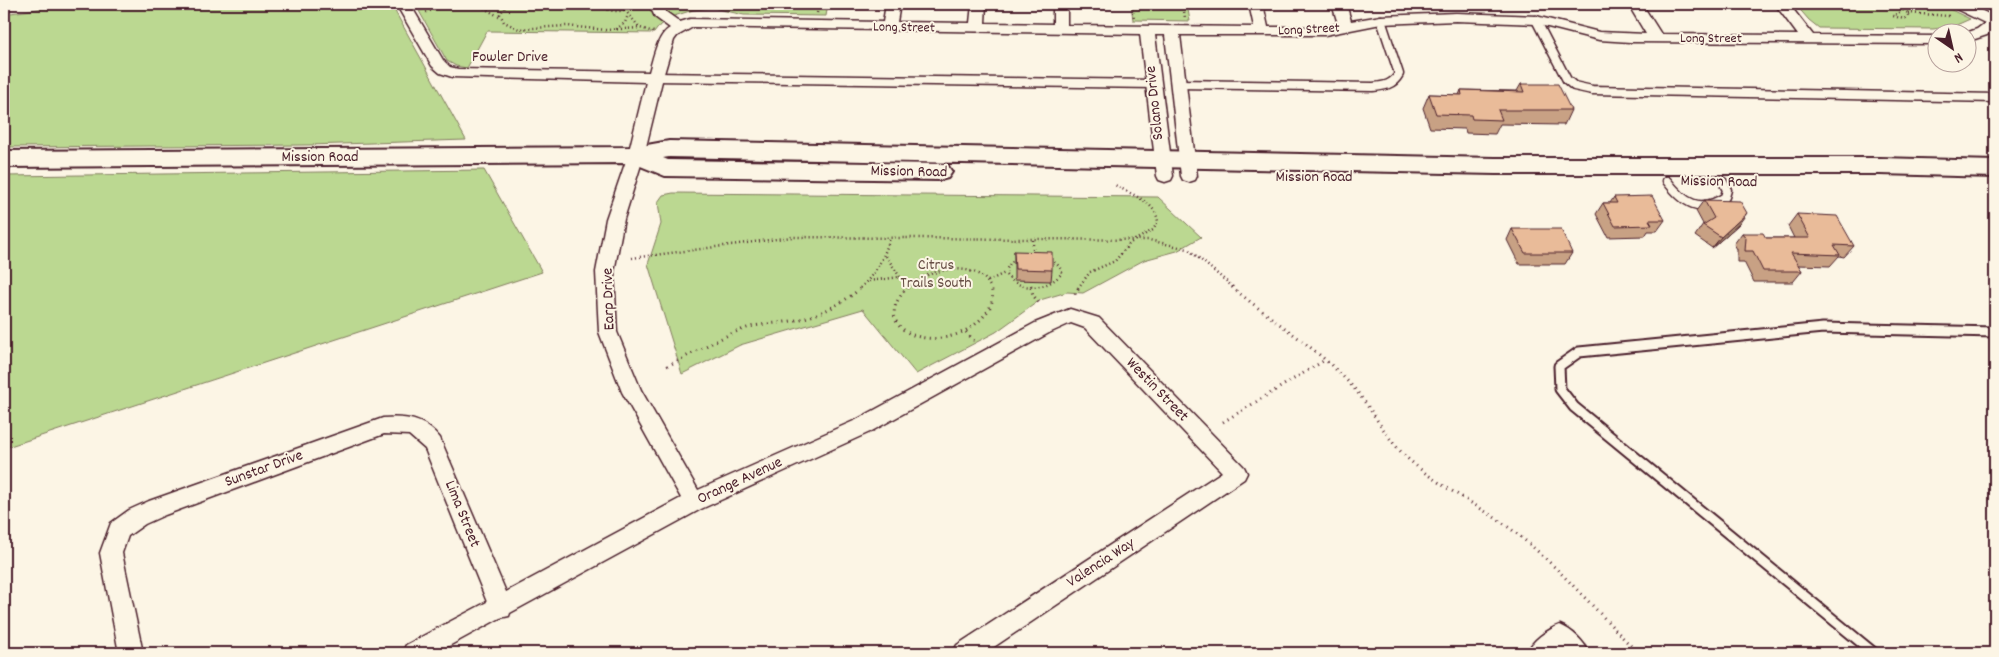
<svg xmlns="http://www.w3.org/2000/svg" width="1999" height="657" font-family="Dekko,sans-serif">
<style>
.green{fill:#bbd891;stroke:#827c5e}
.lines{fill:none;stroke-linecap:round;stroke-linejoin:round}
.lane-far1-casing{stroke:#4a1f2b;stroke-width:11}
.lane-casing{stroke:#4a1f2b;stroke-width:13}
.street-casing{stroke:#4a1f2b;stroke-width:3}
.secondary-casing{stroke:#4a1f2b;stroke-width:4}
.path-far1{stroke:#4a1f2b;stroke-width:2.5;stroke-dasharray:1 3;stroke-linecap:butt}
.path{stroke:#4a1f2b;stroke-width:3;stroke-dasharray:1 4.5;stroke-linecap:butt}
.lane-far1{stroke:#fcf5e5;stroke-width:8}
.lane{stroke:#fcf5e5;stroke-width:9}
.street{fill:#fcf5e5;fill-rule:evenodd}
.secondary{fill:#fcf5e5;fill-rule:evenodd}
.wall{fill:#c8a184;stroke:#4a1f2b}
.shaded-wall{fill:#a3836b;stroke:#4a1f2b}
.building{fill:#e9bb99;stroke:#4a1f2b}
.labels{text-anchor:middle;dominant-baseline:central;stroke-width:4;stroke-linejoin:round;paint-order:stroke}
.far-street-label{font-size:14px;fill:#4a1f2b;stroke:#fcf5e5}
.street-label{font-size:16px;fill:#4a1f2b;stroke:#fcf5e5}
.park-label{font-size:16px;fill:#664d44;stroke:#fcf5e5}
</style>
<rect width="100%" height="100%" fill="#fcf5e5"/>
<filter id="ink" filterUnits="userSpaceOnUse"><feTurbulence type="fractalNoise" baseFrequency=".02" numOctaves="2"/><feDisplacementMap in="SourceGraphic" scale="10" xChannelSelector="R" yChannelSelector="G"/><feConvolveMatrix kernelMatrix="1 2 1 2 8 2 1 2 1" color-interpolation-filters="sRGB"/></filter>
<g filter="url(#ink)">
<!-- green -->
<g class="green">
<polygon points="71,4 391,4 466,140 309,145 4,147 4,14"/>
<polygon points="452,4 828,4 826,16 744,15 713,8 693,10 674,16 660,25 654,33 487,31 467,68 456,66 447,61 419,11"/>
<polygon points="1131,4 1187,4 1190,21 1133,20"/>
<polygon points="1795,4 1939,4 1970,19 1952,27 1933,29 1819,28 1809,20"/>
<polygon points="484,170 542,272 4,448 4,176"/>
<polygon points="673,193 1158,197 1201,237 1177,251 1144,260 1083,293 1067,292 1040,300 996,332 916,374 863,309 740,345 682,374 648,264 661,224 658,202 663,195"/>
</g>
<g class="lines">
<!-- lane-far1 casing -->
<g class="lane-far1-casing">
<g id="lane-far1">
<polyline points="1536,20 1567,80 1574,86 1592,90 1995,98"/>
<polyline points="655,77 1154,84"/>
<path d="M1178 84 1373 87C1384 86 1393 85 1399 74L1381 20"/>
<path d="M1667 181C1684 203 1699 214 1725 197L1727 190 1723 182"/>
</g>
</g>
<!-- lane casing -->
<g class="lane-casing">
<polyline id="lane" points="1874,653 1574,407 1560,389 1559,366 1579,352 1823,328 1995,332"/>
</g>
<!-- street casing -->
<g class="street-casing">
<g id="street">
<path d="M396 4H410L443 60 450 67 458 69 649 72C653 59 657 35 670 28L655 17 649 4H663L666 12 680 22 690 19 883 22 886 4H900L897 22 970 23 972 4H986L985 23 1053 24V4H1067V25L1254 27 1249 4H1263L1268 27H1325L1338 24 1332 4H1346L1351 21 1381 16 1456 13 1536 16 1599 32 1646 34 1628 4H1642L1661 34 1798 35 1775 4H1789L1813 35 1936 36V44L1630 42 1599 40 1536 24 1456 21 1381 24 1325 35H1180L1197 176 1195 180 1189 182 1183 180 1181 176 1165 35H1155L1173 176 1171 180 1165 182 1159 180 1157 176 1140 34 693 27 677 36 674 40 663 77 644 155 624 219 614 272 617 332 641 390 698 490 856 420 1035 323 1070 309 1099 318 1244 467 1247 473 1244 479 985 653H953L957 645 1222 472 1085 328 1071 323 1049 333 870 432 701 509 510 613 509 616 500 618 436 653H402L406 645 487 602 425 449 409 435 384 434 165 515 145 524 128 536 122 553 143 653H119L100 553 111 523 129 510 149 501 383 418C406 416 425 419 440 438L506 592 681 498 622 392 599 332 596 272 606 219 628 155 646 82 452 77 440 73 432 66Z"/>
<polygon points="1950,4 1968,4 1995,17 1995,29 1987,35 1966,42 1966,33 1977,29 1985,23 1952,7"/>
<path d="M1560 625C1572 630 1584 641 1589 653H1561L1559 651 1557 653H1527C1532 640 1547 630 1560 625Z"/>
</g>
</g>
<!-- secondary casing -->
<g class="secondary-casing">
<polygon id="secondary" points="669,141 1495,158 1880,158 1995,161 1995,177 1880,174 1495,174 669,157 663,158 668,160 940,164 948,166 952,172 948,178 940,180 665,176 633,163 4,167 4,151 636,147"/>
</g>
<!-- path-far1 -->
<g class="path-far1">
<polyline points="477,4 500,17"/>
<polyline points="507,4 500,14 504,22 519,29 567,26 606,30 640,28 654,32"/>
<path d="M603 4 604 8C615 13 625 12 634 4"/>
<polyline points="1132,4 1134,18"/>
<polyline points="1183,4 1185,18"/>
<polyline points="625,10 640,28"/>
<polygon points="1903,10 1908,13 1908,16 1904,19 1893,16"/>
<polyline points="426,12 444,7 479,4"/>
<polyline points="817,13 819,4"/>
<polyline points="1908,13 1949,16"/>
<polyline points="616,29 625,23 628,15"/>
<polyline points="1941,31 1960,27"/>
<polyline points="1033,240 1033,254"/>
<polyline points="886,256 900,277 911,284"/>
<path d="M1023 257C1036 258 1058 256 1062 273 1048 290 1020 292 1006 275V270L1011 262Z"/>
<polyline points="632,258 792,237 1149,240 1188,249 1234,288"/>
<polyline points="869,281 900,277"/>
<polyline points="988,281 1005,273"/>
<polyline points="1031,285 1032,288"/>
<path d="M860 288C876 274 884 257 890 238"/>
<path d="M907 288C925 271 963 261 984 278 987 281 989 285 991 288"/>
<path d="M1078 288 1090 272 1115 261 1130 243 1153 230 1158 222C1156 201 1131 195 1115 185"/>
</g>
<!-- path -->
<g class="path">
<path d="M908 287C859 335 954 363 989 309 993 302 994 293 990 287"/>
<polyline points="1031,287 1033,295 1039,303"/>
<path d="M1232 287C1272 321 1317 347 1352 386 1371 407 1384 435 1404 455 1437 487 1481 505 1516 533 1561 569 1598 613 1638 653"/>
<polyline points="1075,294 1079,287"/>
<polyline points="966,332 977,344"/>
<path d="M667 366C693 354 717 338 744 329 757 324 771 324 785 322 814 318 840 306 862 287"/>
<polyline points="1223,422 1325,360"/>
</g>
<!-- lane-far1 -->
<use href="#lane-far1" class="lane-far1"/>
<!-- lane -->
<use href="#lane" class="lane"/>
<!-- street -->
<use href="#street" class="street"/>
<!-- secondary -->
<use href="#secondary" class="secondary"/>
</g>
<!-- wall -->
<g class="wall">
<polygon points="1521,84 1571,110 1564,125 1500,124 1495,134 1466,133 1465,129 1430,128 1423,108 1429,94 1459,95 1461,90 1517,91"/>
<polygon points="1614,197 1665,220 1657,231 1648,231 1645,236 1608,237 1596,214 1603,203 1610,203"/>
<polygon points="1704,200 1739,224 1712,248 1695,236 1703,224 1696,211"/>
<polygon points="1797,214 1854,246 1844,257 1839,256 1830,266 1798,265 1802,271 1793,282 1754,282 1744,262 1737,262 1737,249 1734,244 1742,233 1766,238 1794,238 1788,226"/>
<polygon points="1512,229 1572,253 1565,264 1519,264 1507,240"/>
<polygon points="1014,251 1052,270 1051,281 1014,280"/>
</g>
<!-- shaded-wall -->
<polygon class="shaded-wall" points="1747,213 1739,224 1712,248 1721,237"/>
<!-- building -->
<g class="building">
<polygon points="1521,84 1558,84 1571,110 1498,110 1502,120 1472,119 1471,115 1436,114 1429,94 1462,95 1461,90 1524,92"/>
<polygon points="1652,196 1665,220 1649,220 1652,225 1615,226 1603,203 1617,203 1614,197"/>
<polygon points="1704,200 1740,201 1747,213 1721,237 1703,225 1714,218"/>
<polygon points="1797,214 1837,216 1854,246 1834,245 1840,255 1791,253 1802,271 1763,271 1753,251 1745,251 1746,238 1742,233 1763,233 1766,238 1810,238"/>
<polygon points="1512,229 1561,229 1572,253 1525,253"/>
<polygon points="1014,251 1052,252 1052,270 1015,269"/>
</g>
</g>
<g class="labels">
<!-- far-street labels -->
<g class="far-street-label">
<text transform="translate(904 28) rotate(1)">Long Street</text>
<text transform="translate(1309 30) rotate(-3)">Long Street</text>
<text x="1711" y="39">Long Street</text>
</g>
<!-- street labels -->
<g class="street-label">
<text x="510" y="57">Fowler Drive</text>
<text transform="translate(1155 103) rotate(-96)">Solano Drive</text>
<text x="320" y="157">Mission Road</text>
<text transform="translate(909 172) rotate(1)">Mission Road</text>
<text x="1314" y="177">Mission Road</text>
<text transform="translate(1719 182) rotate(1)">Mission Road</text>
<text transform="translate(609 299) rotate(-92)">Earp Drive</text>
<text transform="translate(1157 390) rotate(46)">Westin Street</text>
<text transform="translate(264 469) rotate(-20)">Sunstar Drive</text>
<text transform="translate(740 481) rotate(-25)">Orange Avenue</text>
<text transform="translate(462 514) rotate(68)">Lima Street</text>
<text transform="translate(1101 563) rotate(-33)">Valencia Way</text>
</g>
<!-- park labels -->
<g class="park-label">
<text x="936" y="265">Citrus<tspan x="936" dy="18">Trails South</tspan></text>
</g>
</g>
<!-- margin -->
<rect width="1999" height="657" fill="none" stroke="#fcf5e5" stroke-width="20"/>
<rect x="10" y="10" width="1979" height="637" fill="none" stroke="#4a1f2b" stroke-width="2" filter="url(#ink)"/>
<!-- north arrow -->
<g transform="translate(1952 48) rotate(146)"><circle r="24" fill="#fcf5e5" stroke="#b59f9b"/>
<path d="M0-4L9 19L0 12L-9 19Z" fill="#4a1f2b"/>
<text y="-8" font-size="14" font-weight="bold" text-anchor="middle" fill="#4a1f2b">N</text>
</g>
</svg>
